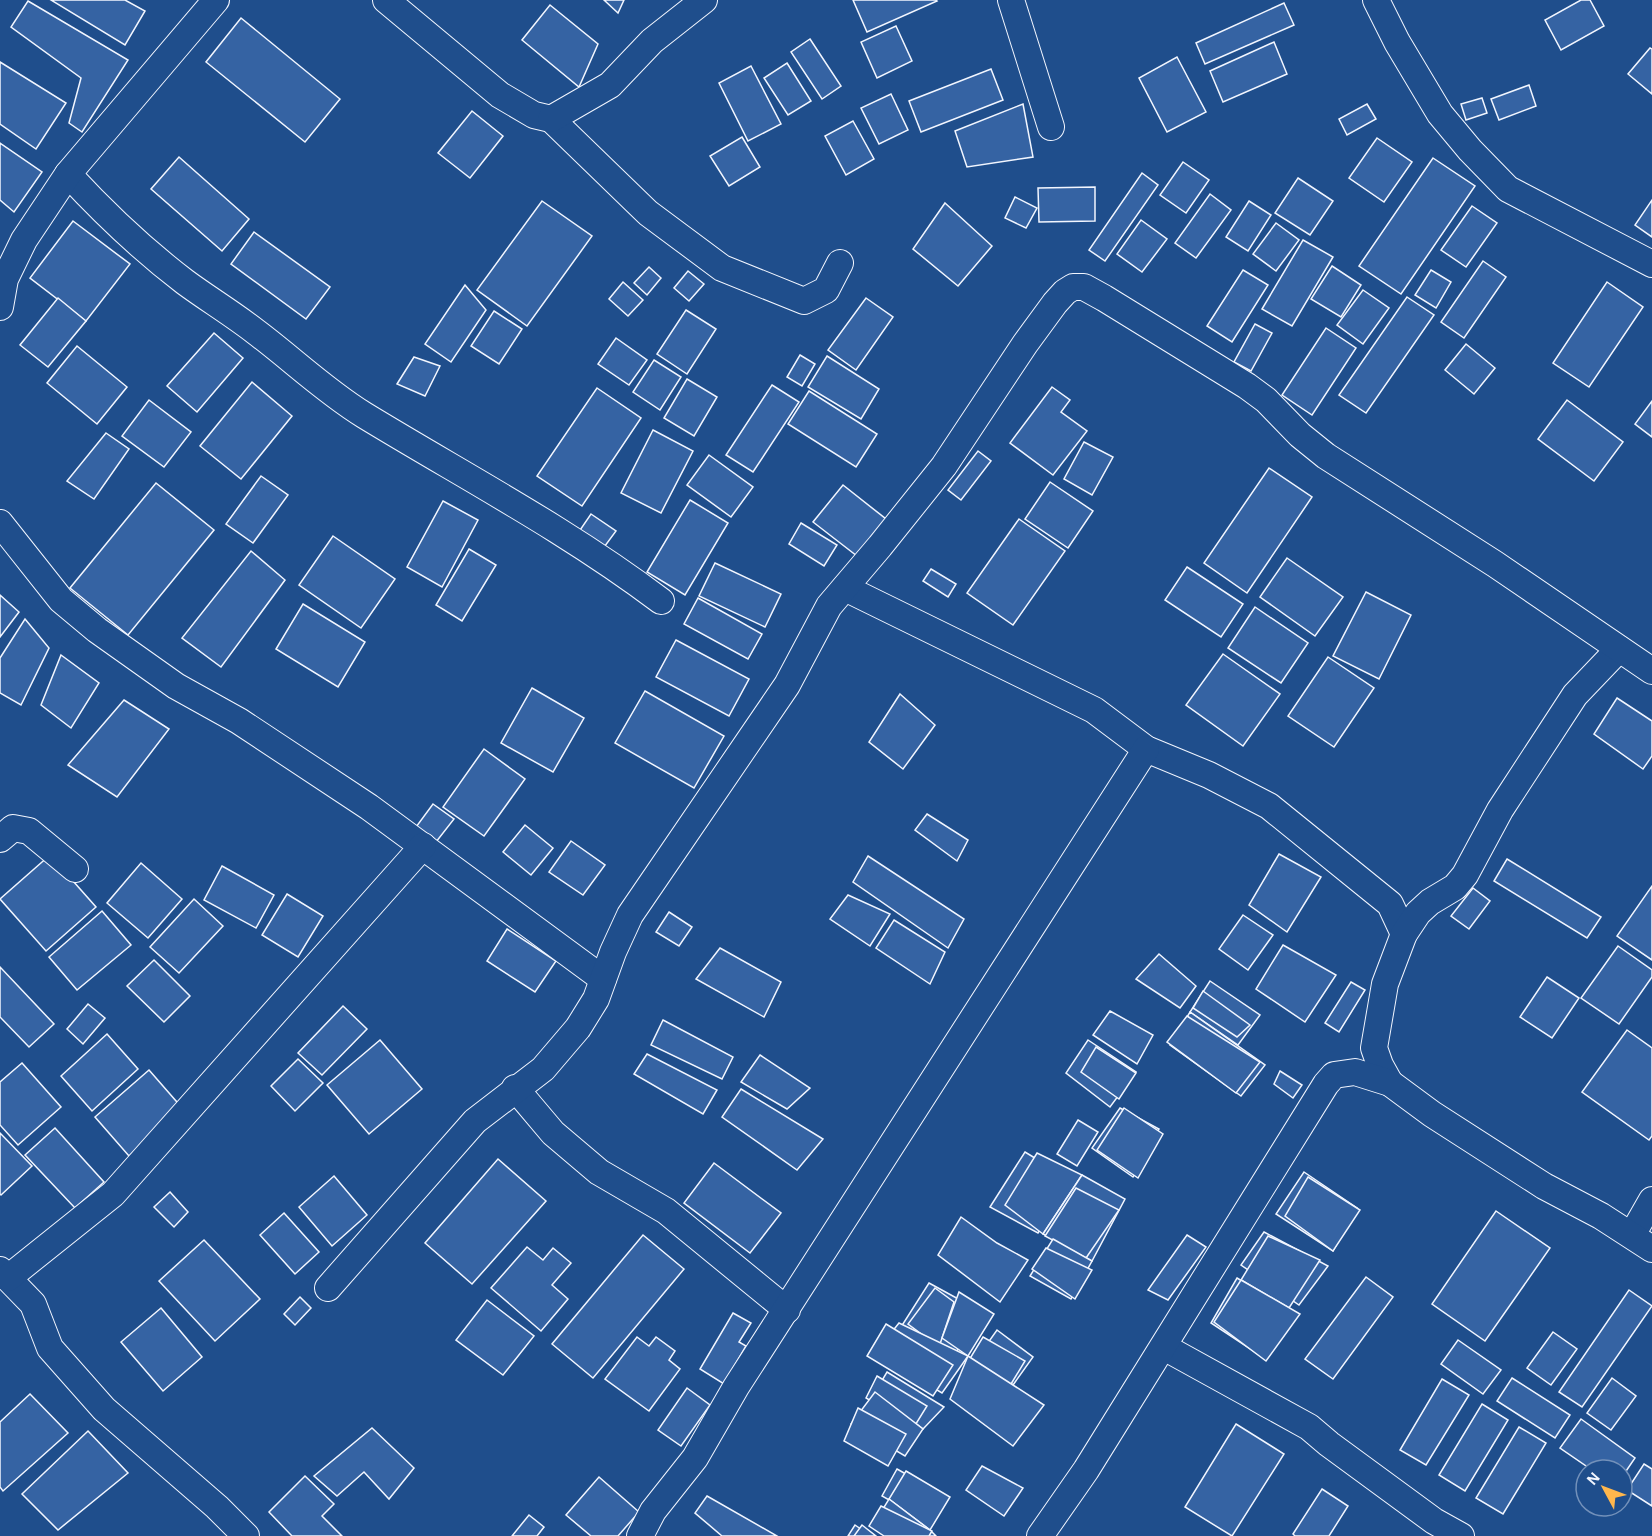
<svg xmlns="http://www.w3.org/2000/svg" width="1652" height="1536" font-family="'Alegreya Sans',sans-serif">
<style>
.building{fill:#3563a3;stroke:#f2f6ff;stroke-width:1.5}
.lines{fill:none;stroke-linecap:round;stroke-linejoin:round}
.minor-casing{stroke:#f2f6ff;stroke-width:28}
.minor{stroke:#1f4e8c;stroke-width:26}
</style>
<rect width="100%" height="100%" fill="#1f4e8c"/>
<!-- building -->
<g class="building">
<polygon points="51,0 125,0 145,11 125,45"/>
<polygon points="604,0 624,0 618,13"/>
<polygon points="853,0 936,0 937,1 867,32"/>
<polygon points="1581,0 1590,0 1604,26 1561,50 1545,20"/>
<polygon points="28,1 128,60 82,132 69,123 81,78 11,27"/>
<polygon points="1284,3 1294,25 1205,64 1196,43"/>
<polygon points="550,5 598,44 579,87 522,40"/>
<polygon points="241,18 340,99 305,142 206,62"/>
<polygon points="896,26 912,61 877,78 861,42"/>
<polygon points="810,39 841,86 822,99 791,52"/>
<polygon points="1274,42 1287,74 1223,102 1210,71"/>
<polygon points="1650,48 1652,49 1652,94 1628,74"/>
<polygon points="1177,57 1206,112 1167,132 1139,78"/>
<polygon points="0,62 66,103 36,149 0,124"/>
<polygon points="787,63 811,101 788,115 764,78"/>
<polygon points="751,66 781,124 748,141 719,83"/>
<polygon points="991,69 1003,100 921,132 909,101"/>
<polygon points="1529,85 1536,106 1499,120 1491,99"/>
<polygon points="891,94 908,130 879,144 861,108"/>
<polygon points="1482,98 1487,113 1466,120 1461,104"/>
<polygon points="1023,104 1033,157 967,167 955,131"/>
<polygon points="1367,104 1376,119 1347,135 1339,119"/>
<polygon points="472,111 503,136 470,178 438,153"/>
<polygon points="853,121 874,159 846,175 825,136"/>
<polygon points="742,137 760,167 729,186 710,156"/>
<polygon points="1377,138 1412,162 1384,202 1349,178"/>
<polygon points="0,143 42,172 14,212 0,200"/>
<polygon points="179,157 249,219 222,251 151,189"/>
<polygon points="1433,158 1475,186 1401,294 1359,266"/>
<polygon points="1183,162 1209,180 1186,213 1160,195"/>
<polygon points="1142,173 1158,185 1105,261 1089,250"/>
<polygon points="1298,178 1333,201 1310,235 1275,213"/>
<polygon points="1095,187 1095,221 1039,222 1038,188"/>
<polygon points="1210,194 1231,210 1196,258 1175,243"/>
<polygon points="1015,197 1037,208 1026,228 1005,218"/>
<polygon points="1652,200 1652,237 1635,225"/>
<polygon points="542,201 592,236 527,326 477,290"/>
<polygon points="1249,201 1271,215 1248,251 1226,237"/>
<polygon points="945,203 992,246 958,286 913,249"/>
<polygon points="1472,206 1497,223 1466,267 1441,250"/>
<polygon points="1141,220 1167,239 1142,272 1117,254"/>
<polygon points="73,221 130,264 86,321 30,278"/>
<polygon points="1276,223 1299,240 1276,271 1253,254"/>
<polygon points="254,232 330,287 306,319 231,264"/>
<polygon points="1303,240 1333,257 1292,326 1262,309"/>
<polygon points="1483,261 1506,277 1464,338 1441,322"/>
<polygon points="1332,266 1361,285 1341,317 1311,299"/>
<polygon points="649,267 661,278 647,295 634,283"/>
<polygon points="1243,270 1268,285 1232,342 1207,326"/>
<polygon points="1431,270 1451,282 1436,308 1415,295"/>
<polygon points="688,271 704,284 689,301 674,288"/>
<polygon points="623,282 643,300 628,316 609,299"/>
<polygon points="1607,282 1643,307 1589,387 1553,363"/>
<polygon points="465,285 486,310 451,362 425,344"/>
<polygon points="1363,290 1389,308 1363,344 1337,325"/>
<polygon points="1407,297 1434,315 1366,413 1339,395"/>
<polygon points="58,298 86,321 48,367 20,345"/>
<polygon points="866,298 893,317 856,370 828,350"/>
<polygon points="686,310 716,329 687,374 657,354"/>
<polygon points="494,311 522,329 499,364 471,346"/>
<polygon points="1255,324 1272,333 1251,371 1234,362"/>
<polygon points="1326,328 1356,348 1312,415 1282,395"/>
<polygon points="214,333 243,358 197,412 167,386"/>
<polygon points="616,338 647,360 629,385 598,364"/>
<polygon points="1466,344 1495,368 1474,394 1445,370"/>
<polygon points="77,346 127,387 97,424 47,383"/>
<polygon points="800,355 815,364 802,386 787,377"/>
<polygon points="827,356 879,389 861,419 808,387"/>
<polygon points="414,357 440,366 425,396 397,384"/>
<polygon points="654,360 681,377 660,410 633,392"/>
<polygon points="687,379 717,397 694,436 664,418"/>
<polygon points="252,382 292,416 241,479 200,446"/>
<polygon points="772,385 799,402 753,472 726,455"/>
<polygon points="1052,387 1070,400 1061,412 1087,431 1053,475 1010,443"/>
<polygon points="597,388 641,418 582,506 537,476"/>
<polygon points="809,391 877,434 856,467 788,424"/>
<polygon points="149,400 191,432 164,467 122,436"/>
<polygon points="1567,400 1623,442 1594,481 1538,439"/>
<polygon points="1652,401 1652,437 1635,424"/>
<polygon points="653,430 693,451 661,513 621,493"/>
<polygon points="106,433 129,449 94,499 67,481"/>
<polygon points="1084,442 1113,457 1092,495 1064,479"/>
<polygon points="978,451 991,461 961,500 948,490"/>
<polygon points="709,455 753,487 731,517 687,485"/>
<polygon points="1269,468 1312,497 1247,593 1204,563"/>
<polygon points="261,476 288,495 253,543 226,524"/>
<polygon points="1050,482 1093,511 1068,548 1025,519"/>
<polygon points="156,483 214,530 128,635 70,588"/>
<polygon points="843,485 886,519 857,556 813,522"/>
<polygon points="690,500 728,523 685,595 647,572"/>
<polygon points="443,501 478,520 442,587 407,567"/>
<polygon points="591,514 616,531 602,550 578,533"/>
<polygon points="1019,519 1065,551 1013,625 967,593"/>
<polygon points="801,523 837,545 824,566 789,544"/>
<polygon points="333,536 395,579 361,628 299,585"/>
<polygon points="469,549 496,565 462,621 436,605"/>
<polygon points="251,551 285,580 221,667 182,638"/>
<polygon points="1287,558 1343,597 1315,636 1260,597"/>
<polygon points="715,563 781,594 765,627 699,596"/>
<polygon points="1187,567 1243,604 1221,637 1165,600"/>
<polygon points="931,569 956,584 948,597 923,581"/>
<polygon points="1366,592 1411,615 1379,679 1333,656"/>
<polygon points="0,595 19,612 0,637"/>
<polygon points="698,598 762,634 748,659 684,624"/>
<polygon points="303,604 365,642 338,687 276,649"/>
<polygon points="1255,607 1308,643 1281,683 1228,648"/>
<polygon points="25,619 49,648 21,705 0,693 0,658"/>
<polygon points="676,640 749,679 729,716 656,677"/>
<polygon points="1223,654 1280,694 1243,746 1186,705"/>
<polygon points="61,655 99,683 71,728 41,705"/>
<polygon points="1328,657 1374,688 1334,747 1288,716"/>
<polygon points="532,688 584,718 553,772 501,743"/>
<polygon points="645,691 724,736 694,788 615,743"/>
<polygon points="900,694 935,725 903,769 869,742"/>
<polygon points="1617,698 1652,721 1652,756 1643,769 1594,734"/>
<polygon points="124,700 169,729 117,797 68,765"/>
<polygon points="484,749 525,779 484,836 443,807"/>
<polygon points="433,804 454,819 436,842 416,827"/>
<polygon points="927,814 968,840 957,861 915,830"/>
<polygon points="525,825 553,848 531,875 503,852"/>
<polygon points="571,841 605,865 583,895 549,872"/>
<polygon points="1279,854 1321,877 1287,932 1249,905"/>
<polygon points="50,855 96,907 46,951 0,899"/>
<polygon points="868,856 964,919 948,948 853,882"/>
<polygon points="1507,859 1601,917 1587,938 1494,881"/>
<polygon points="141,863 182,899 148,938 107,903"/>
<polygon points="222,866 274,895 256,928 204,900"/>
<polygon points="1652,886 1652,960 1617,936"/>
<polygon points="1473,888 1490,901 1469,929 1451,916"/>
<polygon points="287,894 323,916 298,957 262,935"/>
<polygon points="848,895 890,914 870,946 830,919"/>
<polygon points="194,899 223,926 179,973 150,947"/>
<polygon points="102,911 131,945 77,990 49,957"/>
<polygon points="669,912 692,927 679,946 656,932"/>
<polygon points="1243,915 1273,935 1248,970 1219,949"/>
<polygon points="894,920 945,952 930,984 876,948"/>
<polygon points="507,929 556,961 535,992 487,961"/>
<polygon points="1283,945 1336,975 1305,1022 1256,989"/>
<polygon points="1618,946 1652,970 1652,977 1619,1024 1581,998"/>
<polygon points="720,948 781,982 764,1017 696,979"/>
<polygon points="1159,954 1196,986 1180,1008 1136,979"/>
<polygon points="154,960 190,996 164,1022 127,986"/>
<polygon points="0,967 54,1024 29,1047 0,1017"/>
<polygon points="1547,977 1579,998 1552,1038 1520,1017"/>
<polygon points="1210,981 1260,1015 1238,1045 1190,1012"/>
<polygon points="1351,982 1365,990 1339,1032 1325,1023"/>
<polygon points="1203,991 1250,1025 1237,1037 1193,1008"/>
<polygon points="88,1004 105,1018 83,1044 67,1029"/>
<polygon points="343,1006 367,1029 322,1075 298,1053"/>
<polygon points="1110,1011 1153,1035 1137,1064 1093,1035"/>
<polygon points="1190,1012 1265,1065 1241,1096 1170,1045"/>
<polygon points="1187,1016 1260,1062 1236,1093 1167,1042"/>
<polygon points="663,1020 733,1057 722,1079 651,1045"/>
<polygon points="1627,1030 1652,1048 1652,1136 1649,1140 1582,1092"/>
<polygon points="107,1034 138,1069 92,1111 61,1076"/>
<polygon points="380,1040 422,1089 369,1134 327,1085"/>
<polygon points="1088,1040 1136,1072 1110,1107 1066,1073"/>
<polygon points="1096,1047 1136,1073 1119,1099 1081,1072"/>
<polygon points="647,1054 717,1090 703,1114 634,1074"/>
<polygon points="760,1055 810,1088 787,1109 741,1082"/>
<polygon points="298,1059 323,1083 295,1111 271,1086"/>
<polygon points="22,1063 61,1107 18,1145 0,1125 0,1082"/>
<polygon points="149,1070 183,1109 129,1156 95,1117"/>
<polygon points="1280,1071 1302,1085 1293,1098 1274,1084"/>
<polygon points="741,1089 823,1139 797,1170 722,1117"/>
<polygon points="1120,1108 1159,1129 1133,1177 1092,1148"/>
<polygon points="1124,1108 1163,1134 1138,1178 1097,1150"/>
<polygon points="1078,1120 1098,1132 1077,1166 1057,1154"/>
<polygon points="55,1128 104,1182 75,1208 25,1155"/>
<polygon points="0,1133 32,1166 1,1195 0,1194"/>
<polygon points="1025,1152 1071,1180 1038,1233 990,1207"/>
<polygon points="1037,1153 1082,1175 1043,1234 1005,1205"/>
<polygon points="498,1159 546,1201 472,1284 425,1243"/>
<polygon points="714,1163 781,1213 750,1253 684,1203"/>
<polygon points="1304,1172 1357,1208 1333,1251 1276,1214"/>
<polygon points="1082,1175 1125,1199 1092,1261 1043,1234"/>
<polygon points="334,1176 367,1215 332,1246 299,1207"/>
<polygon points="1308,1177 1360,1210 1333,1251 1285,1216"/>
<polygon points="1076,1188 1119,1210 1086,1258 1045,1236"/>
<polygon points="170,1192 188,1212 174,1227 154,1207"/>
<polygon points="1496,1211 1550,1248 1485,1341 1432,1304"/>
<polygon points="284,1213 319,1252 295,1274 260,1235"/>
<polygon points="961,1217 997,1243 1028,1260 1000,1302 938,1255"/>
<polygon points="1264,1232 1328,1266 1299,1305 1241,1265"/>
<polygon points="643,1235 684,1269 593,1378 552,1344"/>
<polygon points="1187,1235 1206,1247 1168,1300 1148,1290"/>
<polygon points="1268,1236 1320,1260 1289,1308 1241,1280"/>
<polygon points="1053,1239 1092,1261 1071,1299 1030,1276"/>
<polygon points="204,1240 260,1299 215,1341 159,1281"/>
<polygon points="527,1247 543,1260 553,1248 571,1263 552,1285 568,1299 541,1331 491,1288"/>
<polygon points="1046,1248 1092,1270 1075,1299 1032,1269"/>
<polygon points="1366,1277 1393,1297 1333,1379 1305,1359"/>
<polygon points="1237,1278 1294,1313 1264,1358 1211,1323"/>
<polygon points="1241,1280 1300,1314 1266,1361 1214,1322"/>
<polygon points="929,1283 984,1313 954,1355 901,1327"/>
<polygon points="935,1288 954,1302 939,1347 908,1324"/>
<polygon points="1629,1290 1652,1306 1582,1407 1559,1392"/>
<polygon points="959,1292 994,1314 968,1356 942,1338"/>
<polygon points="300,1297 311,1308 295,1325 284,1314"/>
<polygon points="487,1300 534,1336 503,1375 456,1340"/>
<polygon points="161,1308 202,1357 163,1391 121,1342"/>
<polygon points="733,1313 751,1323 739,1342 746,1346 724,1384 700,1369"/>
<polygon points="899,1323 968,1356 942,1393 875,1353"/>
<polygon points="886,1324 953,1365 933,1396 867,1356"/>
<polygon points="997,1330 1033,1357 1013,1385 980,1354"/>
<polygon points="1553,1332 1577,1349 1551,1385 1527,1368"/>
<polygon points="637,1337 649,1346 656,1337 675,1351 669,1360 680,1369 649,1411 605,1379"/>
<polygon points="983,1337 1025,1361 1008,1389 966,1365"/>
<polygon points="1458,1340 1501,1370 1483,1394 1441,1364"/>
<polygon points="968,1356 1044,1405 1013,1446 950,1399"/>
<polygon points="887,1372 944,1407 923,1429 875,1392"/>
<polygon points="877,1376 927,1406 914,1427 866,1398"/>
<polygon points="1512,1378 1570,1415 1555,1438 1497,1401"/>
<polygon points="1612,1378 1636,1396 1611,1430 1587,1413"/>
<polygon points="1442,1379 1469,1395 1426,1465 1400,1450"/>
<polygon points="687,1388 710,1405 681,1446 658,1430"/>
<polygon points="875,1392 923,1429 905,1456 851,1424"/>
<polygon points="30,1394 68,1433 3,1491 0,1487 0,1422"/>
<polygon points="1482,1404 1508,1420 1465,1491 1439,1475"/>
<polygon points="858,1408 906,1434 888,1466 844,1441"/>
<polygon points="1581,1419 1635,1458 1622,1477 1622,1470 1592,1470 1560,1448"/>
<polygon points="1236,1424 1284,1454 1232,1536 1185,1507"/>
<polygon points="1519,1427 1546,1443 1503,1514 1476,1498"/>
<polygon points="372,1428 414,1468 389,1499 364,1472 337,1496 314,1476"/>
<polygon points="88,1431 128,1473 58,1530 22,1494"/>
<polygon points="1644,1464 1652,1469 1652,1506 1627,1490"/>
<polygon points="982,1466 1023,1488 1004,1516 966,1490"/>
<polygon points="897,1469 936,1491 919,1517 882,1496"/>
<polygon points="906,1471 950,1497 930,1530 889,1499"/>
<polygon points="305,1476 334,1504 322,1516 342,1536 292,1536 269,1512"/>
<polygon points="599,1477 639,1512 618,1536 591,1536 566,1515"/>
<polygon points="1322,1489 1348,1506 1329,1536 1295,1536 1293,1534"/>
<polygon points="707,1496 777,1536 722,1536 695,1513"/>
<polygon points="889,1499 930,1530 936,1536 889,1536 873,1525"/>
<polygon points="881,1506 932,1531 929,1536 884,1536 869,1526"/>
<polygon points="529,1515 544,1527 537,1536 512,1536"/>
<polygon points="855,1525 871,1536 848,1536"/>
<polygon points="862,1525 876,1536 854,1536"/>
</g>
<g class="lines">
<!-- minor casing -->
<g class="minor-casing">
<g id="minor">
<polyline points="386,0 500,95 534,115 551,119 648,213 722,268 804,301 826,290 840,263"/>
<polyline points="1011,0 1051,127"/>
<polyline points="1376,0 1397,42 1440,114 1470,150 1508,189 1652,264"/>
<polyline points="551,119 610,85 652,41 704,0"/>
<path d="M68 174C104 213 143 250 185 282 208 299 233 314 256 332 292 359 325 391 364 415 464 476 567 530 661 601"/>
<polyline points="0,307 5,279 24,240 68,174 216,0"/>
<polyline points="0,523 61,600 97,630 176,686 239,721 369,807 603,979"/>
<polyline points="845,588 1094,710 1146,749 1209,775 1269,806 1390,904 1404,934"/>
<polyline points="0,839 13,828 29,831 75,869"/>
<polyline points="1390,1083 1380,1065 1374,1048 1385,984 1404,934 1418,913 1430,902 1455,887 1465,875 1500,810 1575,695 1619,649"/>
<polyline points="515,1088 553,1133 599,1172 666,1211 787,1310"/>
<polyline points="1632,1235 1652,1200"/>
<polyline points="0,1270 33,1304 50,1348 104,1409 217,1507 246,1536"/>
<polyline points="8,1278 113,1194 423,846"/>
<polyline points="328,1288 475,1121 543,1069 578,1028 596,999 613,952 630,915 787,685 829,606 880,546 944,466 1025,344 1055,303 1065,292 1073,287 1084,287 1104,298 1247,386 1266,400 1300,435 1326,456 1495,564 1652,671"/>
<polyline points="1164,1347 1309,1427 1329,1444 1434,1521 1461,1536"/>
<polyline points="640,1536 653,1511 695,1458 736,1387 1146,749"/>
<polyline points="1040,1536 1086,1470 1326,1084 1334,1075 1355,1072 1390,1083 1432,1114 1544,1186 1601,1216 1652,1249"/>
</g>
</g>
<!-- minor -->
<use href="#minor" class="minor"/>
</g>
<!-- north arrow -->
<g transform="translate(1604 1488) rotate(311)"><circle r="28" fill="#1f4e8c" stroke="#7391ba" stroke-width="1.5"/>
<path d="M0-4.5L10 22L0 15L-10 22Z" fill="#ffb74d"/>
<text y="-9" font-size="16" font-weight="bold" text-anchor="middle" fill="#f2f6ff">N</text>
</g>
</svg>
